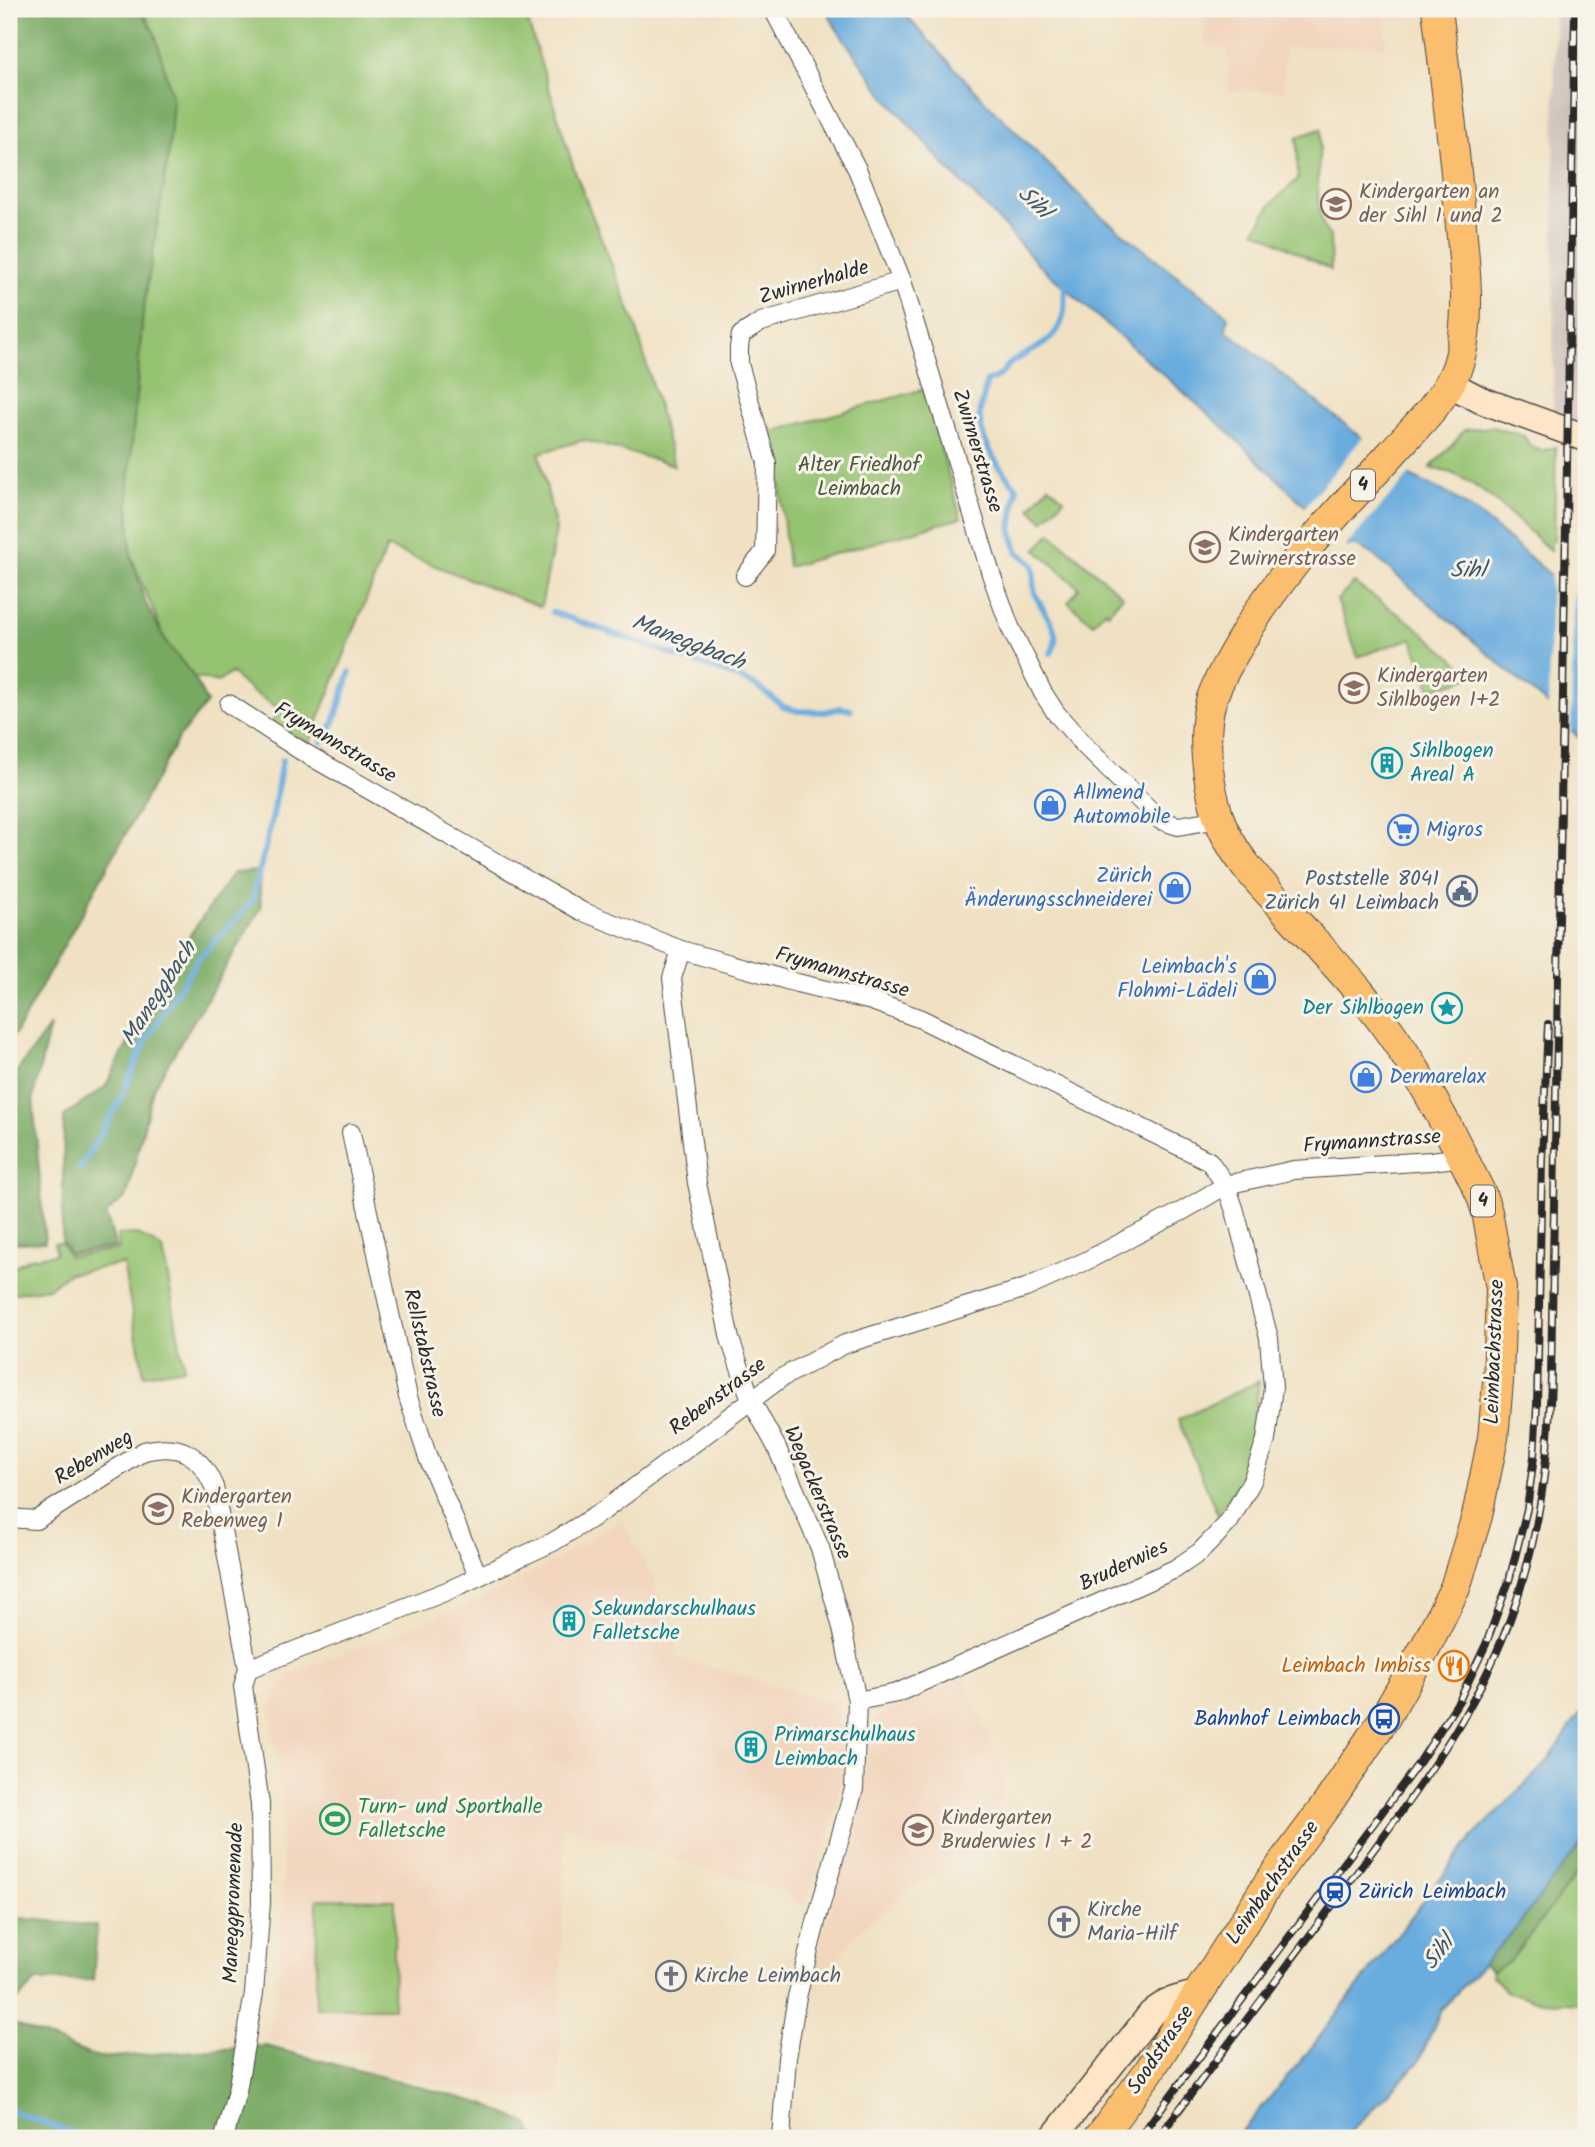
<svg xmlns="http://www.w3.org/2000/svg" width="1595" height="2147" font-family="Kalam,sans-serif">
<style>
.built{fill:#f2d5bd}
.industrial{fill:#cfc1ba}
.green{fill:#95c371;stroke:#60774e;stroke-width:2}
.forest{fill:#78a963;stroke:#526a47;stroke-width:2}
.water{fill:#69acde;stroke:#4a6c84;stroke-width:2}
.pier{fill:#f0e1c3}
.lines{fill:none;stroke-linecap:round;stroke-linejoin:round}
.stream{stroke:#69acde;stroke-width:6}
.street-casing{stroke:#494642;stroke-width:20}
.secondary-casing{stroke:#494642;stroke-width:29}
.primary-casing{stroke:#494642;stroke-width:32}
.street{stroke:#fff;stroke-width:18}
.secondary{stroke:#fde5c5;stroke-width:26}
.primary{stroke:#fabe6e;stroke-width:30}
.rail-casing{stroke:#2b2b2b;stroke-width:8}
.rail{stroke:#f7f3e8;stroke-width:5;stroke-dasharray:16;stroke-linecap:butt}
.labels{text-anchor:middle;dominant-baseline:central;stroke-width:6;stroke-linejoin:round;paint-order:stroke}
.shield{fill:#f7f3e8;stroke:#686764;stroke-width:2}
.shield-label{font-size:19px;font-weight:bold;fill:#2b2b2b}
.education-label{font-size:21px;fill:#785e54;stroke:#f7f3e8;text-anchor:start}
.street-label{font-size:21px;fill:#2b2b2b;stroke:#f7f3e8}
.park-label{font-size:21px;fill:#4b5940;stroke:#f7f3e8}
.culture-label{font-size:21px;fill:#0d838f;stroke:#f7f3e8;text-anchor:start}
.shop-label{font-size:21px;fill:#366cbe;stroke:#f7f3e8;text-anchor:start}
.service-label{font-size:21px;fill:#4e5e75;stroke:#f7f3e8;text-anchor:end}
.food-label{font-size:21px;fill:#c56008;stroke:#f7f3e8;text-anchor:end}
.transit-label{font-size:21px;fill:#164399;stroke:#f7f3e8;text-anchor:end}
.leisure-label{font-size:21px;fill:#27864d;stroke:#f7f3e8;text-anchor:start}
.worship-label{font-size:21px;fill:#5b616d;stroke:#f7f3e8;text-anchor:start}
.water-label{font-size:23px;font-style:italic;fill:#41586a;stroke:#f7f3e8}
</style>
<rect width="100%" height="100%" fill="#f7f3e8"/>
<filter id="ink" filterUnits="userSpaceOnUse"><feTurbulence type="fractalNoise" baseFrequency=".0143" numOctaves="2"/><feDisplacementMap in="SourceGraphic" scale="14" xChannelSelector="R" yChannelSelector="G"/><feConvolveMatrix kernelMatrix="1 2 1 2 8 2 1 2 1" color-interpolation-filters="sRGB"/></filter>
<filter id="wash" filterUnits="userSpaceOnUse"><feTurbulence type="fractalNoise" baseFrequency=".00686" numOctaves="4" result="noise"/><feDisplacementMap in="SourceGraphic" scale="28" xChannelSelector="R" yChannelSelector="G"/><feGaussianBlur stdDeviation="1.57" result="paint"/><feColorMatrix in="noise" values="0 0 0 0 0 0 0 0 0 0 0 0 0 0 0 0 0 1.4 0 .05"/><feComposite in="paint" operator="in"/></filter>
<g filter="url(#wash)">
<rect width="100%" height="100%" fill="#f0e1c3"/>
<!-- built -->
<g class="built">
<polygon points="1204,9 1385,9 1386,46 1285,47 1284,91 1228,91 1227,48 1204,46"/>
<polygon points="622,1520 653,1579 674,1633 676,1657 833,1702 837,1709 843,1732 841,1782 833,1821 806,1905 790,1900 791,1894 564,1826 559,2088 555,2092 543,2098 526,2100 373,2072 363,2064 367,2058 367,2052 317,2052 269,2040 280,1958 283,1881 281,1794 270,1707 288,1674 415,1626 483,1598 548,1565"/>
<polygon points="963,1677 1000,1761 1005,1785 1000,1803 966,1857 910,1889 879,1913 856,1934 817,1989 803,1995 836,1890 862,1793 867,1739 872,1722 885,1713"/>
</g>
<!-- industrial -->
<polygon class="industrial" points="1555,9 1586,9 1586,241 1583,409 1580,409 1580,425 1553,416"/>
<!-- green -->
<g class="green">
<polygon points="142,9 524,9 575,172 636,326 674,465 584,440 539,453 556,530 541,607 387,547 309,744 271,724 280,709 251,691 231,673 218,682 194,677 166,642 131,556 128,492 143,312 169,151 155,34"/>
<path d="M1321 129C1320 156 1311 217 1330 236L1331 270 1255 230 1271 204 1298 179 1297 137Z"/>
<polygon points="924,389 961,518 788,567 777,455 772,432"/>
<path d="M1492 427 1524 436 1530 446 1541 451 1556 447 1554 541H1551V551C1522 526 1487 487 1451 473 1444 471 1437 470 1430 468L1454 443 1464 430Z"/>
<polygon points="1049,486 1064,499 1043,521 1030,508"/>
<polygon points="1050,533 1123,596 1108,613 1105,610 1093,624 1068,602 1079,588 1036,550"/>
<polygon points="1354,583 1414,625 1474,676 1431,690 1412,638 1358,657 1337,600"/>
<polygon points="137,1234 163,1249 184,1368 144,1375 123,1264 67,1274 49,1288 9,1294 9,1269 30,1258 56,1254 54,1243 62,1243 69,1257 119,1249 118,1235"/>
<path d="M1259 1381 1256 1407 1261 1408C1258 1447 1241 1483 1218 1515L1178 1420Z"/>
<polygon points="1586,1861 1586,2004 1541,2002 1507,1991 1492,1976 1493,1971 1511,1960"/>
<polygon points="317,1899 395,1900 393,2008 316,2008"/>
</g>
<!-- forest -->
<g class="forest">
<polygon points="9,9 139,9 155,34 173,100 169,151 143,312 128,492 131,556 146,604 166,642 194,677 207,703 179,737 17,1031 9,1041"/>
<polygon points="259,871 261,908 153,1089 127,1196 106,1214 116,1247 70,1254 62,1241 64,1116 105,1087 170,964 233,873"/>
<polygon points="50,1026 33,1098 45,1242 9,1243 9,1082"/>
<polygon points="1586,1837 1586,1861 1511,1960 1493,1971 1483,1964 1515,1929"/>
<polygon points="9,1917 97,1926 93,1980 36,1981 9,2009"/>
<polygon points="9,2022 98,2058 266,2046 484,2104 528,2124 534,2138 9,2138"/>
</g>
<!-- water -->
<g class="water">
<polygon points="826,9 900,9 983,99 1095,211 1228,316 1226,330 1410,476 1449,494 1480,515 1586,605 1586,746 1549,706 1372,554 1357,546 1347,546 1223,427 1038,264 991,212 948,169 883,94 836,28"/>
<polygon points="1586,1704 1586,1837 1515,1929 1441,2010 1418,2063 1344,2138 1236,2138 1304,2057 1471,1839 1548,1761"/>
</g>
<!-- pier -->
<g class="pier">
<polygon points="1364,436 1411,473 1344,548 1302,510"/>
<polygon points="1551,570 1574,590 1571,735 1548,710"/>
</g>
<g class="lines">
<!-- stream -->
<g class="stream">
<polyline points="552,612 737,677 757,686 784,707 798,711 825,712 841,708 851,710"/>
<path d="M1051 653C1065 630 1042 614 1035 593 1032 583 1035 575 1033 565L1017 551 1011 529 1017 488C1001 472 982 444 980 421 978 407 986 395 986 382 991 380 997 378 1001 374 1005 371 1007 365 1012 362 1031 349 1057 344 1063 316 1066 305 1063 294 1066 283"/>
<polyline points="322,742 334,722 350,672"/>
<polyline points="80,1169 118,1104 145,1042 197,960 252,902 273,815 282,760"/>
<polyline points="9,2110 86,2138"/>
</g>
</g>
</g>
<g filter="url(#ink)">
<g class="lines">
<!-- street casing -->
<g class="street-casing">
<g id="street">
<polyline points="773,9 857,169 902,281 991,574 1010,627 1043,693 1056,713 1083,744 1160,820 1178,826 1219,819"/>
<polyline points="745,576 765,551 767,463 739,364 739,347 741,335 761,322 902,281"/>
<polyline points="229,704 303,752 581,911 681,950 797,983 872,1001 921,1019 1209,1161 1226,1185 1235,1211 1269,1338 1273,1387 1266,1440 1252,1481 1229,1522 1200,1552 1175,1569 897,1693 857,1701"/>
<polyline points="681,950 672,978 697,1183 730,1339 751,1400 776,1446 820,1548 842,1628 857,1701 854,1789 817,1918 797,1997 787,2058 781,2138"/>
<polyline points="351,1133 408,1397 428,1458 478,1576"/>
<path d="M9 1518 36 1520 144 1451C180 1442 200 1454 214 1487L248 1669 243 1686 260 1804 261 1903 254 1993 237 2091 224 2138"/>
<polyline points="248,1669 447,1591 553,1542 603,1511 781,1378 845,1344 1026,1288 1086,1261 1184,1210 1226,1185 1294,1170 1431,1161 1463,1157"/>
</g>
</g>
<!-- secondary casing -->
<g class="secondary-casing">
<g id="secondary">
<polyline points="1450,384 1481,400 1586,438"/>
<path d="M1053 2138 1151 2014C1166 2001 1178 1998 1198 1994"/>
</g>
</g>
<!-- primary casing -->
<g class="primary-casing">
<path id="primary" d="M1099 2138 1149 2071 1268 1884 1328 1803 1384 1719 1426 1646 1455 1588 1477 1516 1493 1438 1498 1382 1501 1288 1487 1212 1481 1194C1446 1123 1413 1057 1362 995 1337 964 1307 935 1280 904 1255 878 1230 851 1218 816 1208 783 1201 734 1211 701 1217 682 1228 663 1238 646 1278 573 1336 515 1391 454 1415 427 1449 397 1459 361 1471 317 1465 271 1461 226 1455 153 1446 81 1437 9"/>
</g>
<!-- street -->
<use href="#street" class="street"/>
<!-- secondary -->
<use href="#secondary" class="secondary"/>
<!-- primary -->
<use href="#primary" class="primary"/>
<!-- rail casing -->
<g class="rail-casing">
<g id="rail">
<polyline points="1139,2138 1421,1760 1460,1699 1486,1644 1509,1581 1527,1509 1534,1457 1537,1405 1542,1159 1548,1024"/>
<path d="M1158 2138C1221 2053 1285 1968 1349 1883 1410 1800 1473 1719 1509 1622 1539 1542 1549 1461 1551 1377L1575 9"/>
</g>
</g>
<!-- rail -->
<use href="#rail" class="rail"/>
</g>
</g>
<!-- icons -->
<defs>
<g id="school-ring" transform="scale(1.575)"><circle r="9.5" fill="#f7f3e8" stroke="#8d6e63" stroke-width="1.5"/><path d="M0-5L7-2L0 1L-7-2ZM-4 1L0 2.5L4 1V4Q0 6-4 4Z" fill="#8d6e63"/></g>
<g id="building-ring" transform="scale(1.575)"><circle r="9.5" fill="#f7f3e8" stroke="#0f9aa8" stroke-width="1.5"/><path d="M-4-6H4V6H1V3H-1V6H-4ZM-2.5-4.3h1.7v1.8h-1.7ZM.8-4.3h1.7v1.8H.8ZM-2.5-1h1.7V.8h-1.7ZM.8-1h1.7V.8H.8Z" fill="#0f9aa8"/></g>
<g id="shop-ring" transform="scale(1.575)"><circle r="9.5" fill="#f7f3e8" stroke="#3f7fe0" stroke-width="1.5"/><path d="M-5-2.5h2.3a2.7 3.5 0 0 1 5.4 0H5L5.5 6h-11ZM-1.5-2.5h3a1.5 2.3 0 0 0-3 0Z" fill="#3f7fe0"/></g>
<g id="supermarket-ring" transform="scale(1.575)"><circle r="9.5" fill="#f7f3e8" stroke="#3f7fe0" stroke-width="1.5"/><path d="M-6-5.5h2.5l.6 2H6L4.5 2H-2.5L-4.4-4H-6ZM-1.5 3.2a1.3 1.3 0 1 0 .1 0ZM3 3.2a1.3 1.3 0 1 0 .1 0Z" fill="#3f7fe0"/></g>
<g id="civic-ring" transform="scale(1.575)"><circle r="9.5" fill="#f7f3e8" stroke="#5c6f8a" stroke-width="1.5"/><path d="M-.6-6.5H3V-4.5H.6V-3L4-1V1h2V6H-6V1h2V-1L-.6-3ZM-1.2 2.5V6h2.4V2.5Z" fill="#5c6f8a"/></g>
<g id="sight-ring" transform="scale(1.575)"><circle r="9.5" fill="#f7f3e8" stroke="#0f9aa8" stroke-width="1.5"/><path d="M0-6L1.8-2.2L6-1.7L2.9 1.2L3.7 5.4L0 3.3L-3.7 5.4L-2.9 1.2L-6-1.7L-1.8-2.2Z" fill="#0f9aa8"/></g>
<g id="restaurant-ring" transform="scale(1.575)"><circle r="9.5" fill="#f7f3e8" stroke="#e8710a" stroke-width="1.5"/><path d="M-5-6h1v4h1v-4h1v4h1v-4h1v5L-1.5 .5V6h-2V.5L-5-1ZM5-6V6H3V1.5H1.5Q1.5-4 5-6Z" fill="#e8710a"/></g>
<g id="bus-ring" transform="scale(1.575)"><circle r="9.5" fill="#f7f3e8" stroke="#1a4fb4" stroke-width="1.5"/><path d="M-5-6H5V4H4V6H2V4H-2V6H-4V4H-5ZM-3.5-4V0h7V-4ZM-3.5 1.2v1.5H-2V1.2ZM2 1.2v1.5H3.5V1.2Z" fill="#1a4fb4"/></g>
<g id="stadium-ring" transform="scale(1.575)"><circle r="9.5" fill="#f7f3e8" stroke="#2e9e5b" stroke-width="1.5"/><path d="M0-5a6.5 5 0 1 0 0 10a6.5 5 0 1 0 0-10ZM-3.5-1.8h7v3.6h-7Z" fill="#2e9e5b"/></g>
<g id="station-ring" transform="scale(1.575)"><circle r="9.5" fill="#f7f3e8" stroke="#1a4fb4" stroke-width="1.5"/><path d="M-3-6H3Q5-6 5-4V2Q5 4 3 4L4.5 6H3L1.5 4h-3L-3 6H-4.5L-3 4Q-5 4-5 2V-4Q-5-6-3-6ZM-3.5-4v3h7v-3ZM-3.5 1v1.5H-2V1ZM2 1v1.5H3.5V1Z" fill="#1a4fb4"/></g>
<g id="church-ring" transform="scale(1.575)"><circle r="9.5" fill="#f7f3e8" stroke="#6b7280" stroke-width="1.5"/><path d="M-1.2-6h2.4v3.5h3.3v2.4h-3.3V6h-2.4V-.1h-3.3v-2.4h3.3Z" fill="#6b7280"/></g>
</defs>
<g fill-rule="evenodd">
<use href="#school-ring" x="1336" y="204"/>
<use href="#school-ring" x="1205" y="547"/>
<use href="#school-ring" x="1354" y="688"/>
<use href="#building-ring" x="1387" y="763"/>
<use href="#shop-ring" x="1050" y="805"/>
<use href="#supermarket-ring" x="1403" y="830"/>
<use href="#shop-ring" x="1175" y="888"/>
<use href="#civic-ring" x="1462" y="891"/>
<use href="#shop-ring" x="1260" y="979"/>
<use href="#sight-ring" x="1447" y="1008"/>
<use href="#shop-ring" x="1366" y="1077"/>
<use href="#school-ring" x="158" y="1509"/>
<use href="#building-ring" x="569" y="1621"/>
<use href="#restaurant-ring" x="1454" y="1666"/>
<use href="#bus-ring" x="1384" y="1719"/>
<use href="#building-ring" x="751" y="1747"/>
<use href="#stadium-ring" x="335" y="1819"/>
<use href="#school-ring" x="918" y="1830"/>
<use href="#station-ring" x="1335" y="1892"/>
<use href="#church-ring" x="1064" y="1922"/>
<use href="#church-ring" x="671" y="1976"/>
</g>
<g class="labels">
<!-- shield labels -->
<g class="shield">
<rect x="1351" y="469.5" width="24" height="31" rx="5"/>
<rect x="1471" y="1185.5" width="24" height="31" rx="5"/>
</g>
<g class="shield-label">
<text x="1363" y="485">4</text>
<text x="1483" y="1201">4</text>
</g>
<!-- education labels -->
<g class="education-label">
<text x="1359" y="192">Kindergarten an<tspan x="1359" dy="24">der Sihl 1 und 2</tspan></text>
<text x="1228" y="535">Kindergarten<tspan x="1228" dy="24">Zwirnerstrasse</tspan></text>
<text x="1377" y="676">Kindergarten<tspan x="1377" dy="24">Sihlbogen 1+2</tspan></text>
<text x="181" y="1497">Kindergarten<tspan x="181" dy="24">Rebenweg 1</tspan></text>
<text x="941" y="1818">Kindergarten<tspan x="941" dy="24">Bruderwies 1 + 2</tspan></text>
</g>
<!-- street labels -->
<g class="street-label">
<text transform="translate(814 283) rotate(-16)">Zwirnerhalde</text>
<text transform="translate(977 451) rotate(73)">Zwirnerstrasse</text>
<text transform="translate(335 743) rotate(31)">Frymannstrasse</text>
<text transform="translate(842 973) rotate(16)">Frymannstrasse</text>
<text transform="translate(1372 1142) rotate(-4)">Frymannstrasse</text>
<text transform="translate(1495 1352) rotate(-88)">Leimbachstrasse</text>
<text transform="translate(424 1353) rotate(77)">Rellstabstrasse</text>
<text transform="translate(718 1397) rotate(-37)">Rebenstrasse</text>
<text transform="translate(94 1458) rotate(-31)">Rebenweg</text>
<text transform="translate(817 1493) rotate(67)">Wegackerstrasse</text>
<text transform="translate(1124 1566) rotate(-25)">Bruderwies</text>
<text transform="translate(1273 1883) rotate(-55)">Leimbachstrasse</text>
<text transform="translate(234 1903) rotate(-88)">Maneggpromenade</text>
<text transform="translate(1161 2050) rotate(-56)">Soodstrasse</text>
</g>
<!-- park labels -->
<g class="park-label">
<text x="859" y="465">Alter Friedhof<tspan x="859" dy="24">Leimbach</tspan></text>
</g>
<!-- culture labels -->
<g class="culture-label">
<text x="1410" y="751">Sihlbogen<tspan x="1410" dy="24">Areal A</tspan></text>
<text x="1424" y="1008" text-anchor="end">Der Sihlbogen</text>
<text x="592" y="1609">Sekundarschulhaus<tspan x="592" dy="24">Falletsche</tspan></text>
<text x="774" y="1735">Primarschulhaus<tspan x="774" dy="24">Leimbach</tspan></text>
</g>
<!-- shop labels -->
<g class="shop-label">
<text x="1073" y="793">Allmend<tspan x="1073" dy="24">Automobile</tspan></text>
<text x="1426" y="830">Migros</text>
<text x="1152" y="876" text-anchor="end">Zürich<tspan x="1152" dy="24">Änderungsschneiderei</tspan></text>
<text x="1237" y="967" text-anchor="end">Leimbach's<tspan x="1237" dy="24">Flohmi-Lädeli</tspan></text>
<text x="1389" y="1077">Dermarelax</text>
</g>
<!-- service labels -->
<g class="service-label">
<text x="1439" y="879">Poststelle 8041<tspan x="1439" dy="24">Zürich 41 Leimbach</tspan></text>
</g>
<!-- food labels -->
<g class="food-label">
<text x="1431" y="1666">Leimbach Imbiss</text>
</g>
<!-- transit labels -->
<g class="transit-label">
<text x="1361" y="1719">Bahnhof Leimbach</text>
<text x="1358" y="1892" text-anchor="start">Zürich Leimbach</text>
</g>
<!-- leisure labels -->
<g class="leisure-label">
<text x="358" y="1807">Turn- und Sporthalle<tspan x="358" dy="24">Falletsche</tspan></text>
</g>
<!-- worship labels -->
<g class="worship-label">
<text x="1087" y="1910">Kirche<tspan x="1087" dy="24">Maria-Hilf</tspan></text>
<text x="694" y="1976">Kirche Leimbach</text>
</g>
<!-- water labels -->
<g class="water-label">
<text transform="translate(1034 203) rotate(44)">Sihl</text>
<text x="1468" y="571">Sihl</text>
<text transform="translate(688 643) rotate(21)">Maneggbach</text>
<text transform="translate(159 994) rotate(-57)">Maneggbach</text>
<text transform="translate(1439 1953) rotate(-52)">Sihl</text>
</g>
</g>
<!-- margin -->
<rect width="1595" height="2147" fill="none" stroke="#f7f3e8" stroke-width="35"/>
</svg>
